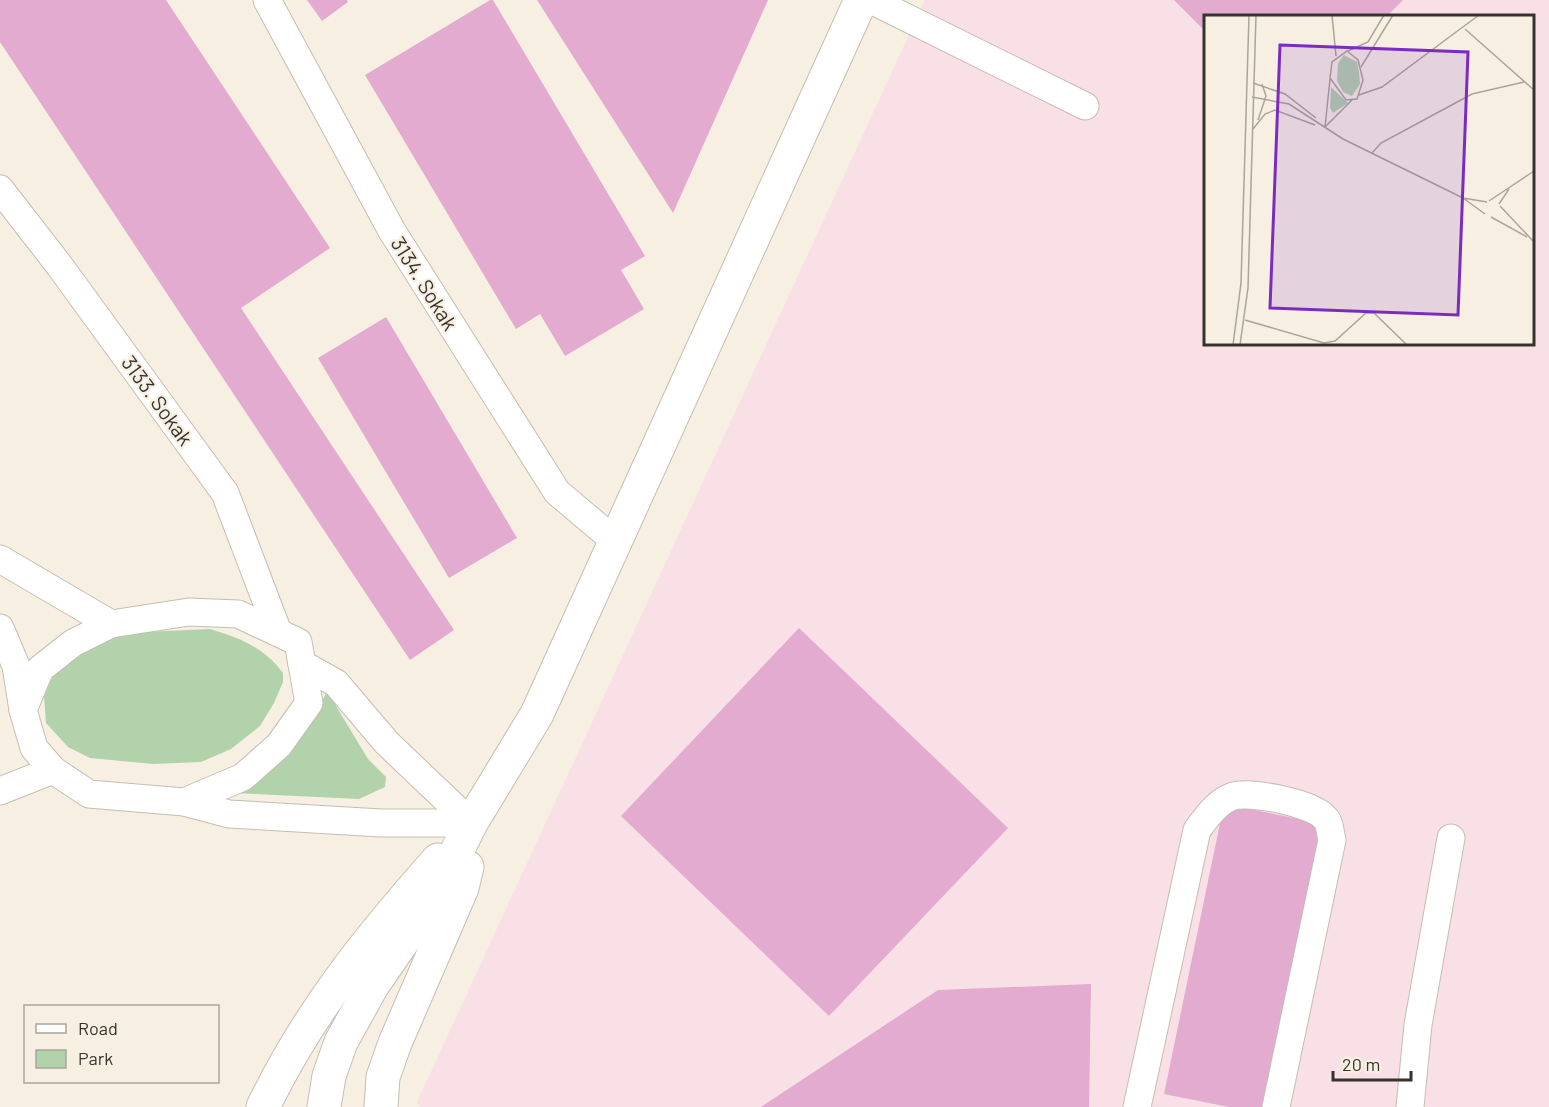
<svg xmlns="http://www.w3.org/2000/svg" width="1549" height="1107" font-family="Barlow,sans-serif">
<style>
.industrial{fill:#f9dfe6;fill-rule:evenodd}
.green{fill:#b2d2ab}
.building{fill:#e3abcf}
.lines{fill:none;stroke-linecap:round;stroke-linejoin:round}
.minor-casing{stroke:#c5beb1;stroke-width:29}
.major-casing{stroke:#c5beb1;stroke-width:35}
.minor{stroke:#fff;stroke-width:27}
.major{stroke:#fff;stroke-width:33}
.labels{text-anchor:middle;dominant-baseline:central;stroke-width:4.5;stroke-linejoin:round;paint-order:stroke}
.street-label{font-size:21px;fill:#36332e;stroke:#f7f0e2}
.inset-road{fill:none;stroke:#aaa49a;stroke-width:1.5}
.view{fill:#7b2cbf;fill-opacity:0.15;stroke:#7b2cbf;stroke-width:3}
.inset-edge{fill:none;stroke:#36332e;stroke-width:3}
</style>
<rect width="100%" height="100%" fill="#f7f0e2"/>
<!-- industrial -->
<path class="industrial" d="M925 0H1549V1107H420L417 1102ZM1206 16H1532V344H1206Z"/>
<!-- green -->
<g class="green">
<path d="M210 629C240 638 265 648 283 673V682L274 703 260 726 231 749 201 762 153 764 90 758 68 747 46 723 44 696 51 680 64 661 111 638 144 632Z"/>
<polygon points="327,691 368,759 386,777 385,787 359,799 234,793 316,714"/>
</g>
<!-- building -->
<g class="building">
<polygon points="0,0 166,0 330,248 241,308 454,630 410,660 0,42"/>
<polygon points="307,0 347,0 348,2 322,21"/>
<polygon points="490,0 493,0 645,256 621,270 644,309 565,356 540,314 516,329 365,75"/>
<polygon points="537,0 768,0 673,213"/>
<polygon points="1174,0 1403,0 1387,16 1206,16 1206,32"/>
<polygon points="386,317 517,538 449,578 318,358"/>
<polygon points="799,628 1008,828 829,1016 621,816"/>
<polygon points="1224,804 1324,824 1266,1107 1229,1107 1164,1094"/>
<polygon points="1091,984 1089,1107 761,1107 938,990"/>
</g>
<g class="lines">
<!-- minor casing -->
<g class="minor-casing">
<g id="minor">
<polyline points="267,0 392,231 557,492 615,541"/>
<polyline points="871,0 1085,106"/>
<polyline points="0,189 59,265 225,493 278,632"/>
<polyline points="0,559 111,624"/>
<polygon points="189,612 238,614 298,642 309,703 279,745 243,777 184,802 89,794 53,770 34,748 23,710 40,669 73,643 111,624"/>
<polyline points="0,628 16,666 23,710"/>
<polyline points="302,664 336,683 387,743 471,823"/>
<polyline points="0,791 53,770"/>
<polyline points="184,802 229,814 381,823 471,823"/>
<path d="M1137 1107 1197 830C1206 818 1216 803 1231 797 1248 790 1313 803 1325 818 1330 822 1330 833 1332 840L1276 1107"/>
<polyline points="1410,1107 1418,1025 1451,838"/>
</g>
</g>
<!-- major casing -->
<g class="major-casing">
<g id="major">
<path d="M263 1107C309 1012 368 939 438 860"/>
<polyline points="324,1107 329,1076 341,1042 372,986 436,893 471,823 537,714 861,0"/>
<polyline points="381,1107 383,1077 395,1043 462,888 467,867"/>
</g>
</g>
<!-- minor -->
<use href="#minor" class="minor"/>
<!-- major -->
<use href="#major" class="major"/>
</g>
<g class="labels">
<!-- street labels -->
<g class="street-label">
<text transform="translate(425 283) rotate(58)">3134. Sokak</text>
<text transform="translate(158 400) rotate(54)">3133. Sokak</text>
</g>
</g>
<!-- overview -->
<g transform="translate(1204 15)">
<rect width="330" height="330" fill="#f7f0e2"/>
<path d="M140 40 153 47 155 57 156 69 148 81 139 77 133 66 134 48ZM127 72 144 88 129 98 126 93Z" fill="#b2d2ab"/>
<path class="inset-road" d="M128 0 132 41M261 14 330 75M143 36 154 45 159 65 153 84 142 85 126 63 128 47ZM144 36 164 27 180 0M157 52 189 0M49 68 81 79 112 103M155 80 178 72 275 0M48 82 85 89 139 124 259 183 283 187M54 105 62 81 58 69M121 112 126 64M121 112 149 84M49 114 61 99 71 95 111 110M168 138 177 128 268 79 320 67M259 183 281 199M285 186 330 156M295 189 305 174M296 191 330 227M287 202 323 222M41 305 120 328 131 326 162 298H170L203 330M29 330 37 268 45 0M36 330 44 273 52 0"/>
<path class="view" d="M76 30 264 37 254 300 66 293Z"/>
<rect width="330" height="330" class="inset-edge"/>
</g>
<!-- legend -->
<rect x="24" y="1005" width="195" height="78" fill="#f7f0e2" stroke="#aaa49a" stroke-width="1.5"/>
<rect x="36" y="1024" width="30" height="9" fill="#ffffff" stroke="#aaa49a" stroke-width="1.5"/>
<text x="78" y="1035" font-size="18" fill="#36332e">Road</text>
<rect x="36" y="1050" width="30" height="18" fill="#b2d2ab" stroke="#aaa49a" stroke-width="1.5"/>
<text x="78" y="1065" font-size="18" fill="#36332e">Park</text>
<!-- scale -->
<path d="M1333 1071v9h78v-9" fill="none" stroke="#36332e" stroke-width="3"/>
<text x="1342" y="1071" font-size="18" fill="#36332e" stroke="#f7f0e2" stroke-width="4.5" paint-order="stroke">20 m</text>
</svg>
